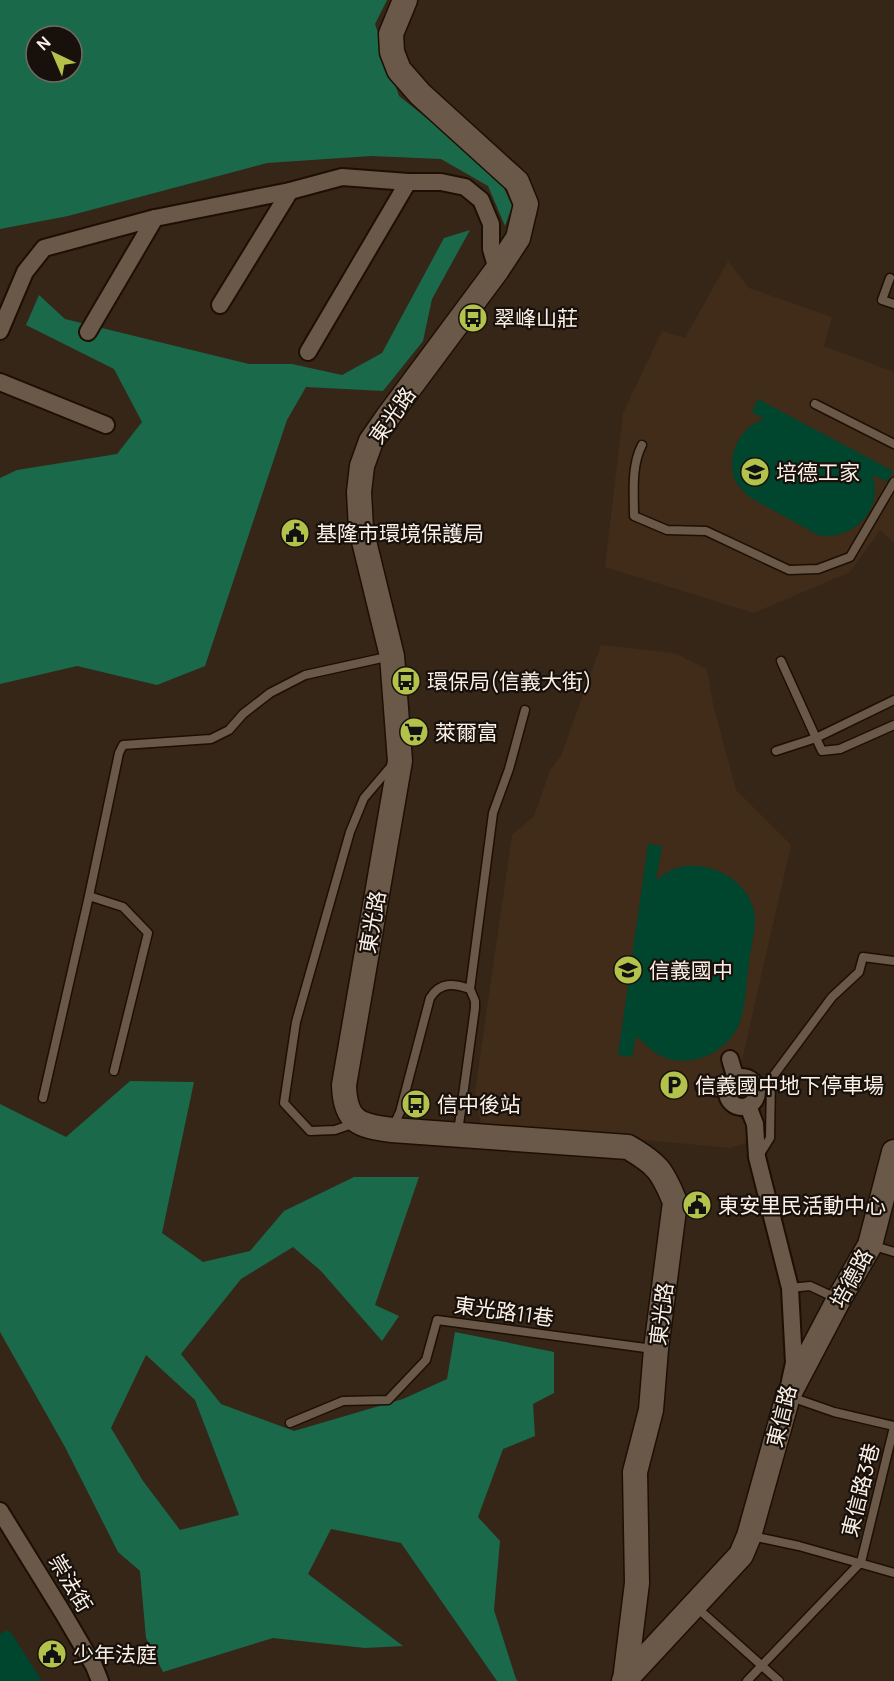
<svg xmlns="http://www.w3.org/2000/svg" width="894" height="1681" font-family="Manrope,'Noto Sans TC',sans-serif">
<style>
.built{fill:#412c19}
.green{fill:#00452e}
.forest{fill:#1a694b;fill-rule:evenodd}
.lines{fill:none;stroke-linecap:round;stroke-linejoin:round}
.lane-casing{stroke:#1d0f03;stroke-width:11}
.street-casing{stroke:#1d0f03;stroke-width:20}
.secondary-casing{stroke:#1d0f03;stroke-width:27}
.lane{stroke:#6a5849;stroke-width:8}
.street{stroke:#6a5849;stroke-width:16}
.secondary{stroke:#6a5849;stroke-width:24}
.labels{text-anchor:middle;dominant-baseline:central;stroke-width:4.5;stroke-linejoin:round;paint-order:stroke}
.poi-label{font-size:21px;fill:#fbf0e7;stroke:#18110b;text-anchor:start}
.street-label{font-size:21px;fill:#fbf0e7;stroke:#18110b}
</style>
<rect width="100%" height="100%" fill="#362618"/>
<!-- built -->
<g class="built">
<polygon points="728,261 749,288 832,317 824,346 894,372 894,543 880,530 850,572 754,613 605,567 623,413 662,331 685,338"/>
<polygon points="601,645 674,653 707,669 713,704 736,790 791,845 742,1060 731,1060 721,1065 724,1074 722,1101 750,1127 754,1141 729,1148 481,1124 475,1092 512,835 534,816 550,770 561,756"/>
</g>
<!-- green -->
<g class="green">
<path d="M758 399 893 471 887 482 872 474C886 508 852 542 818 535L749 497C744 491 736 485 734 477 727 452 741 427 764 419L752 412Z"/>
<path d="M648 844 662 846 656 880C661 877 666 872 671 870 705 856 751 879 755 917 756 930 750 950 749 963 746 982 746 1004 740 1022 729 1052 691 1070 661 1056 651 1051 644 1043 636 1036L632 1057 618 1055Z"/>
<polygon points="7,1630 12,1634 42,1681 0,1681 0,1634"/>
</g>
<!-- forest -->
<g class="forest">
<path d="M0 0H387L375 24 399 96 498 175 512 206 505 226 488 186 441 159 371 156 267 163 68 216 0 229ZM36 36H72V72H36Z"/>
<polygon points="470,230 432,299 423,341 383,391 306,387 287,420 205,666 157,685 77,666 0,684 0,478 17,470 117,454 142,422 114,369 26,325 39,295 65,319 249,364 292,364 342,375 382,353 444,238"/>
<path d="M130 1081 194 1082 162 1233 203 1262 250 1251 284 1211 354 1177H419L375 1305 399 1316 382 1341 321 1271 293 1247 241 1279 181 1354 221 1404 294 1431 403 1399 447 1379 455 1332 554 1352V1393L533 1404 535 1436 503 1449 478 1517 500 1541 494 1610 516 1679 518 1681H497L401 1543 331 1529 308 1574 403 1646 365 1648 273 1638 163 1672 146 1638 140 1571 118 1552 65 1447 0 1332V1104L66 1137ZM146 1355 195 1400 239 1515 180 1530 143 1481 111 1428Z"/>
</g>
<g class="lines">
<!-- lane casing -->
<g class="lane-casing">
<g id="lane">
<polyline points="890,278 882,300 894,304"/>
<polyline points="815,404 894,444"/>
<path d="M642 445C631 466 634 493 634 516L667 530 706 531 789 570 818 569 850 557 894 482"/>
<polyline points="894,700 816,738 822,751 840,749 894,725"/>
<polyline points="776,751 816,738 781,661"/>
<polyline points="89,896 123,907 148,933 114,1071"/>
<polyline points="470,989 493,813 509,769 525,710"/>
<polyline points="43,1098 89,896 119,753 123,745 211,739 229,730 243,714 270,693 305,675 391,656"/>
<polyline points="355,1123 335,1130 310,1131 284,1103 296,1022 350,832 364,798 393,764"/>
<path d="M393 1127 400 1112 430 998C440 982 453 983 470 989L475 1001V1008L458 1132"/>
<polyline points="760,1154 770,1138 771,1079 832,997 859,972 863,957 894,961"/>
<polyline points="871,1245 894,1252"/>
<polyline points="790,1288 810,1286 838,1299"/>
<polyline points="791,1397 834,1412 894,1426"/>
<polyline points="290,1423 343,1401 388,1400 426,1360 437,1320 653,1349"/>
<polyline points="752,1536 799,1546 894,1573"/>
<polyline points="695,1606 779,1681"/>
<polyline points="747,1681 861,1562 894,1427"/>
</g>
</g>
<!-- street casing -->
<g class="street-casing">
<g id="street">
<polyline points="220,305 290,191"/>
<polyline points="0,331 25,272 44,248 155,218 290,191 342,177 408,182 441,182 465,187 481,200 491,224 491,249 497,270"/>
<polyline points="88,332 155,218"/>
<polyline points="308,352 408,182"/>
<polyline points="0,382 106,425"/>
<polyline points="730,1059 736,1079"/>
<circle cx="742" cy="1092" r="15"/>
<polyline points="704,1086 728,1089"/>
<polyline points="748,1106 755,1124 757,1157 790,1288 794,1363 790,1381"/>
<polyline points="0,1511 63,1613 94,1666 100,1681"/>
</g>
</g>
<!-- secondary casing -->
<g class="secondary-casing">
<g id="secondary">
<path d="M405 0 391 34 392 52 399 70 420 94 517 182 526 204 518 238 497 270 387 418 371 441 362 466 359 492 361 529 392 656 400 761 344 1085C345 1122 359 1126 392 1130L628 1147C657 1164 662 1170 675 1202L656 1349 651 1410 635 1472 637 1583 625 1680"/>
<polyline points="624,1681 741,1555 749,1536 788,1396 839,1299 870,1245 894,1152"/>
</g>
</g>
<!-- lane -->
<use href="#lane" class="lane"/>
<!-- street -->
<use href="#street" class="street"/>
<!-- secondary -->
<use href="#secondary" class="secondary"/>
</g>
<!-- icons -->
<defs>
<g id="bus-disc" transform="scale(1.5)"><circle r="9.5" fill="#b2c24b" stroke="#18110b"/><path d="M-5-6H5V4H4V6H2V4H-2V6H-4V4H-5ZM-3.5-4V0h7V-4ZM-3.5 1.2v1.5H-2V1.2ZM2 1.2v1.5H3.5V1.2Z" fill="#111"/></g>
<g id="school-disc" transform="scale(1.5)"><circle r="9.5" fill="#b2c24b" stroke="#18110b"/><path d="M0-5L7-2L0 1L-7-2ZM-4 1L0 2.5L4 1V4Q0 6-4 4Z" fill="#111"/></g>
<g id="civic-disc" transform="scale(1.5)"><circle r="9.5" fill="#b2c24b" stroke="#18110b"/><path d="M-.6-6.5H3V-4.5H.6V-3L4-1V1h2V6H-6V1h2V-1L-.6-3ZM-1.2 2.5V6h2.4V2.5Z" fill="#111"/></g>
<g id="supermarket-disc" transform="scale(1.5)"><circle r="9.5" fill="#b2c24b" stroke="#18110b"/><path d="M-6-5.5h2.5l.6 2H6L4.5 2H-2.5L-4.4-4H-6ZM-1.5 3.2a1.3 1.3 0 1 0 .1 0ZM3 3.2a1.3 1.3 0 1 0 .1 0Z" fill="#111"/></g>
<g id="parking-disc" transform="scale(1.5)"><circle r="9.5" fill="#b2c24b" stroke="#18110b"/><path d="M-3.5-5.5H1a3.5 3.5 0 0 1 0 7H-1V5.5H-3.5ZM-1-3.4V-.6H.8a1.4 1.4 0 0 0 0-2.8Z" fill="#111"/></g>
</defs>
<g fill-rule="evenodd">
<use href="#bus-disc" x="473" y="318"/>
<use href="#school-disc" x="755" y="472"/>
<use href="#civic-disc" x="295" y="533"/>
<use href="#bus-disc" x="406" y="681"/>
<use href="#supermarket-disc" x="414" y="732"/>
<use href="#school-disc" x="628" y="970"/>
<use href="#parking-disc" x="674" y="1085"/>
<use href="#bus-disc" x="416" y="1104"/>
<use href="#civic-disc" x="697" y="1205"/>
<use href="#civic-disc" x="52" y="1654"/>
</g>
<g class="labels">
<!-- poi labels -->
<g class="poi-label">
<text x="494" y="318">翠峰山莊</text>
<text x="776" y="472">培德工家</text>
<text x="316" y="533">基隆市環境保護局</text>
<text x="427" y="681">環保局(信義大街)</text>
<text x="435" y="732">萊爾富</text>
<text x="649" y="970">信義國中</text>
<text x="695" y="1085">信義國中地下停車場</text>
<text x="437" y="1104">信中後站</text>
<text x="718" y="1205">東安里民活動中心</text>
<text x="73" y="1654">少年法庭</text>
</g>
<!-- street labels -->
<g class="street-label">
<text transform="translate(392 415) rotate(-55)">東光路</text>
<text transform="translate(372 922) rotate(-80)">東光路</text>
<text transform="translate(851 1278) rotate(-61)">培德路</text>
<text transform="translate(504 1311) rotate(8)">東光路11巷</text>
<text transform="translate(661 1314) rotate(-83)">東光路</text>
<text transform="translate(781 1416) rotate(-76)">東信路</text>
<text transform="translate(860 1490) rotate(-76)">東信路3巷</text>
<text transform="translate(71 1583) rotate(59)">崇法街</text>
</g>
</g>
<!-- north arrow -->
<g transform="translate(54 54) rotate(316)"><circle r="28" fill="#18110b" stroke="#736a63" stroke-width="1.5"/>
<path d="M0-4.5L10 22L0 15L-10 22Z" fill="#b2c24b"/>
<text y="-9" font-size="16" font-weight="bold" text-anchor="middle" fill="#fbf0e7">N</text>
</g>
</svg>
